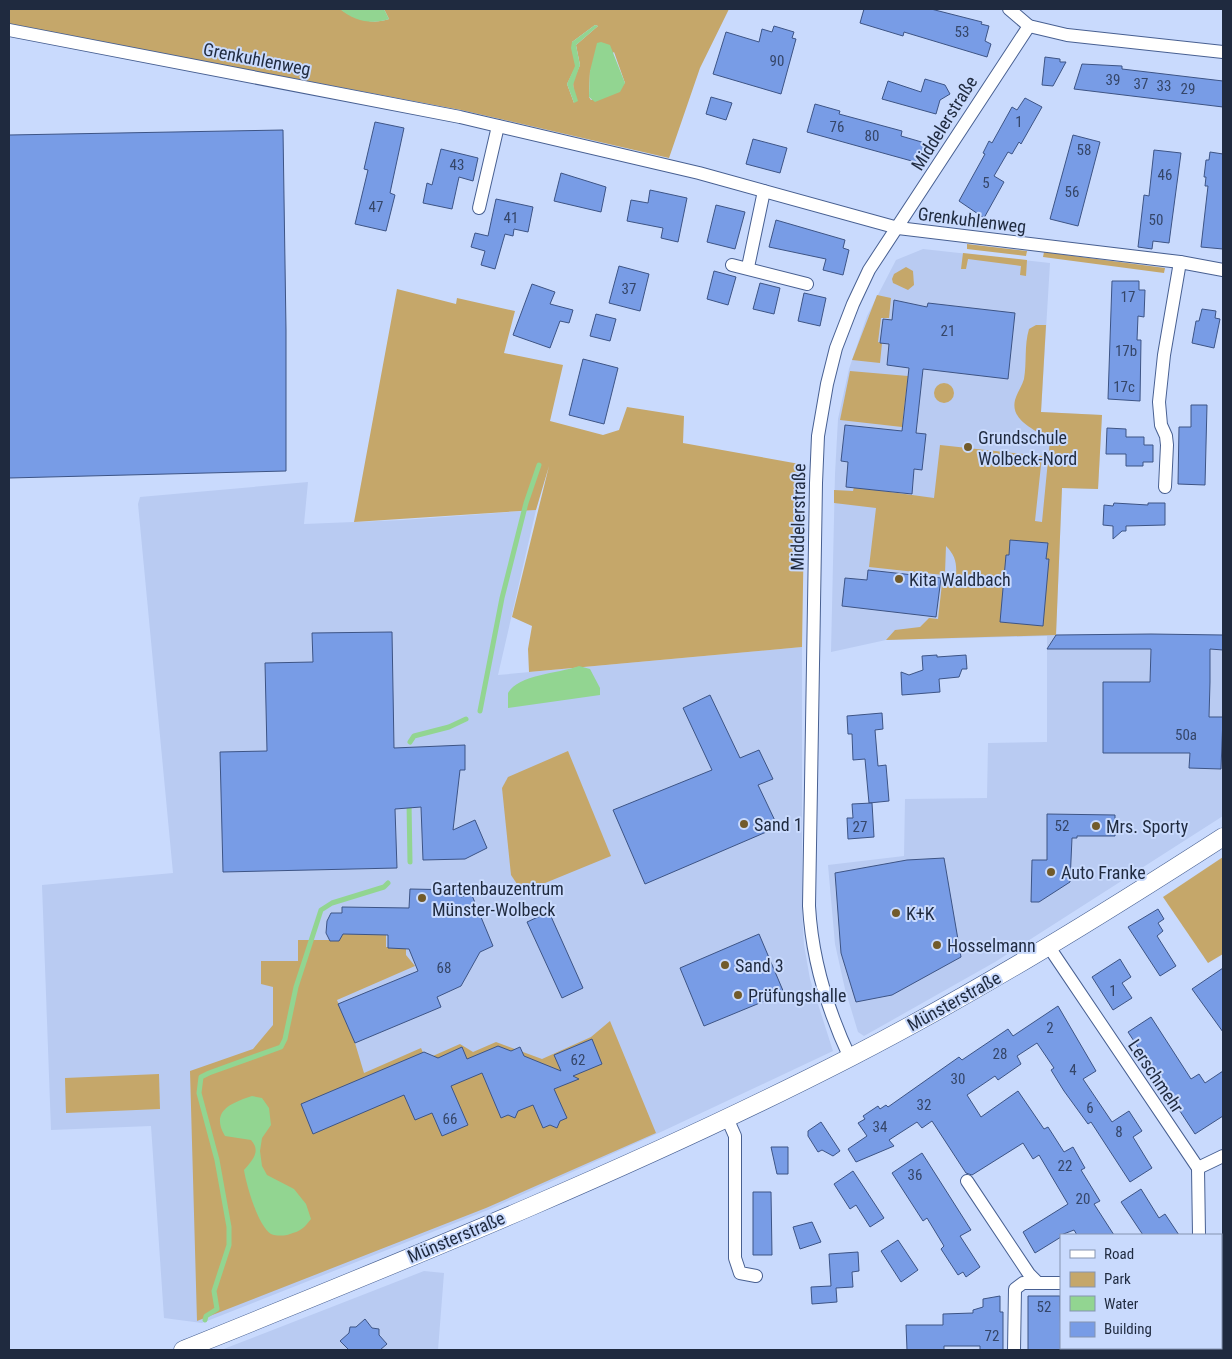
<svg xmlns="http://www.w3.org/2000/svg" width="1232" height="1359" font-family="'Roboto Condensed',sans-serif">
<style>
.built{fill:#b9cbf2}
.green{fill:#c5a76a;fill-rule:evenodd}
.water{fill:#92d591}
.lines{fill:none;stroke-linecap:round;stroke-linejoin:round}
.stream{stroke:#92d591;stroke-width:5}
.building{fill:#789ce6;stroke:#3d5485}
.street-casing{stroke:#486092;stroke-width:14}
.secondary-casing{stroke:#486092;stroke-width:19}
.street{stroke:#fff;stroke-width:12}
.secondary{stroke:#fff;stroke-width:18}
.poi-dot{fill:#725b2b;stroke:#c9dafd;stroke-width:2}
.labels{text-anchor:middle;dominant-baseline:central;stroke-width:4;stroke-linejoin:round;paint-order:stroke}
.number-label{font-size:15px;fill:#354669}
.street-label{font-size:18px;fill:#1f2a3f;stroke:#c9dafd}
.poi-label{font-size:18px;fill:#1f2a3f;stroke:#c9dafd;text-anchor:start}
</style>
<rect width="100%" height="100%" fill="#c9dafd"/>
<!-- built -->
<g class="built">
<polygon points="923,249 1050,263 1041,412 1102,415 1098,489 1062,488 1056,635 1223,635 1223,816 995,962 864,1036 858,1032 845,989 835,944 828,865 904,856 905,799 987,798 988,743 1047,742 1047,636 886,640 831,652 835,474 838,419 849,369 867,316 896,260"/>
<polygon points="308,482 304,524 403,520 536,510 498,675 802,647 802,912 804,945 810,979 833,1051 663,1131 488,1210 202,1323 164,1318 151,1126 51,1130 42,885 173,873 138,504 140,497"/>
<polygon points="424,1271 444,1273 438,1350 221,1350"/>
</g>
<!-- green -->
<g class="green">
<path d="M9 9H340C354 19 372 25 389 19L384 9H729L700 68 669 158 461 110 9 25ZM595 25 598 26 576 45 580 65 573 81 574 103 567 84 576 66 572 42ZM614 52 625 83 591 100 589 97 590 71Z"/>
<polygon points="967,244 1027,251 1026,256 967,249"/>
<polygon points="1044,252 1165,268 1164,273 1043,257"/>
<polygon points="963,253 1027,260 1026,276 1020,275 1021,266 968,259 966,269 961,269"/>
<polygon points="906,267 913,271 914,285 908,290 893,283 892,279 894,274"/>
<polygon points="397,289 456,304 457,298 515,311 504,353 563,365 550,421 603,435 619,430 627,407 684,416 683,443 805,465 802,647 529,672 528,649 532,626 512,617 549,466 536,510 354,522"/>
<polygon points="877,295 891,298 889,318 881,318 878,342 882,343 880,363 852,360"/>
<path d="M1036 325H1046L1041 412 1102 415 1098 489 1062 488 1056 635 886 640 895 630 920 627 929 618 938 619 943 575 869 567 876 508 834 503V490L853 491 854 487 934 498 940 445 1042 456 1035 521 1042 522 1050 440C1036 430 1010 421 1015 400 1017 393 1022 386 1024 379 1027 362 1024 346 1029 329ZM946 546C955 555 957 563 956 575L945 573Z"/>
<polygon points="850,371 908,376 902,427 840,420"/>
<circle cx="944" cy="393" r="10"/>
<polygon points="568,751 611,856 528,890 519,887 511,875 502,788 508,777"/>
<polygon points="1223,857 1223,954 1208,963 1163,897"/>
<polygon points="342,933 386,933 386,947 406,946 406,955 415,966 337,1000 355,1043 364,1073 421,1048 426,1059 460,1044 473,1052 496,1042 542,1059 591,1037 610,1021 656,1133 486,1208 197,1321 190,1071 253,1049 273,1025 273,987 261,984 261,961 298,961 298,940 338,940"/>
<polygon points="159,1074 160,1109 66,1113 65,1078"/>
</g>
<!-- water -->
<g class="water">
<path d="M340 9H384L389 19C372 25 354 21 340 9Z"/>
<polygon points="595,25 598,26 576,45 580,65 573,85 578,101 574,103 567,84 575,66 571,48 572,42"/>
<polygon points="601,42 610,45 625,83 620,92 595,102 589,97 590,71 597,43"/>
<path d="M579 666 590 669 600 688V695L508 708V693C519 674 557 674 579 666Z"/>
<path d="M252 1096 262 1098 269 1108 271 1125 262 1138 260 1151 262 1166 267 1175 294 1189 306 1204 311 1219C304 1228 301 1231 290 1234 285 1236 276 1236 271 1234 258 1226 246 1184 244 1170 253 1160 261 1151 251 1140L225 1136C210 1111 231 1103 252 1096Z"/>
</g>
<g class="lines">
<!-- stream -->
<g class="stream">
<polyline points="480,711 502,598 526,503 539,465"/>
<polyline points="410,742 414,736 449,727 466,719"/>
<polyline points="409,802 410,862"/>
<polyline points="205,1320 206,1316 217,1309 214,1291 229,1245 229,1227 217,1160 199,1093 201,1077 209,1073 281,1047 285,1039 296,987 321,910 332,903 384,887 388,883"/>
</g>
</g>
<!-- building -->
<g class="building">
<polygon points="864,9 931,9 982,22 981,24 989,26 985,41 991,44 987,57 904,32 903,36 860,23"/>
<polygon points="774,26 794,32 792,38 796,39 781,94 713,74 726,32 759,42 762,29 772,32"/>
<polygon points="1045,57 1060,59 1060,62 1066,62 1053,86 1042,85"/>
<polygon points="1082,64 1122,66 1122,69 1223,81 1223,107 1074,89"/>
<polygon points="925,79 945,85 950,94 940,100 936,114 882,99 888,81 921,92"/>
<polygon points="711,97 732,103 726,120 706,114"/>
<polygon points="1025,98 1042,107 1021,144 1019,142 1012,154 1008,152 994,176 1004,182 984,218 959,201 985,154 983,153 989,141 992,143 1012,107 1017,110"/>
<polygon points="815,104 840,111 839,114 902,131 901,136 925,143 919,163 807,132"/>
<polygon points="375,122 404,128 390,193 395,195 386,231 355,224 368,170 364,169"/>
<polygon points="283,130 286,330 286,471 9,478 9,135"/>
<polygon points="1073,135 1100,142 1078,226 1050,219"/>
<polygon points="753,139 787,148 780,173 746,164"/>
<polygon points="441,149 478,158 473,181 459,177 452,209 423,203 427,183 432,185"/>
<polygon points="1154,150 1181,153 1169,243 1153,241 1152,249 1138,247 1144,195 1149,196"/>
<polygon points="1210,152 1223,154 1223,249 1201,247 1208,186 1205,186 1206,177 1204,177 1206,160 1209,160"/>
<polygon points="561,173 606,187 601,212 554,201"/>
<polygon points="650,190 687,198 678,242 661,238 663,228 627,221 631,200 648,203"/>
<polygon points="496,199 533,207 528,232 514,229 513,236 505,234 495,269 481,265 485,251 471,247 475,233 488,236"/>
<polygon points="716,205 745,212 735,249 707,242"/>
<polygon points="776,220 845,240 843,248 849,250 843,275 823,270 826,259 769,247"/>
<polygon points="619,266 649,274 640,311 609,303"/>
<polygon points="714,271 736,277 728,305 707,299"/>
<polygon points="1112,281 1139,281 1139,290 1145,290 1144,317 1138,316 1137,340 1141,340 1140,401 1108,399"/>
<polygon points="760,283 780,288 774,314 753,309"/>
<polygon points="532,284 555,292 550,304 573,310 569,323 560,321 550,348 513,335"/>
<polygon points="804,293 826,298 820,326 798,321"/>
<polygon points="894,300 927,307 928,303 1015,313 1008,379 923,369 916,433 926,434 922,470 914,469 912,494 846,487 848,462 841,461 845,425 902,431 909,368 887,365 889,344 880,343 883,319 892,320"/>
<polygon points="1202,309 1216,311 1215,318 1220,319 1214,348 1192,343 1196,321 1199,321"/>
<polygon points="596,314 616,319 610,341 590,336"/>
<polygon points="583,359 618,368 604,424 569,415"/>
<polygon points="1191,405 1207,405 1205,485 1178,484 1179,427 1191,427"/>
<polygon points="1107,428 1126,429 1126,437 1144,437 1144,445 1153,445 1153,462 1143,462 1143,466 1126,466 1126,454 1106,454"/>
<polygon points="1114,503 1148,505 1148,503 1165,503 1165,525 1126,526 1126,531 1122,531 1113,539 1113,526 1103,525 1104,505 1113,506"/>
<polygon points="1010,540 1048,543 1046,559 1049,559 1043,626 1000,622 1006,555 1009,555"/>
<polygon points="868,570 941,578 936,617 842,606 845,578 867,580"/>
<polygon points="392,632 394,748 465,745 465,770 460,770 453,830 475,820 487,848 465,859 423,860 421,807 395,809 397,868 223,872 220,752 267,751 265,663 313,662 312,633"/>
<polygon points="1151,634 1223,635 1223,650 1210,649 1210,682 1209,717 1223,717 1221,769 1189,768 1190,753 1103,753 1103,682 1150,682 1151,649 1047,649 1056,635"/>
<polygon points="937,655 937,657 966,655 967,669 962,669 959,677 939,679 940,692 902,695 901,672 909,675 923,670 922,656"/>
<polygon points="710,695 740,758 759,750 773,779 758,785 778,827 645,884 613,810 712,770 683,708"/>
<polygon points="882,713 883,729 875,730 878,766 886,765 889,801 869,803 865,759 853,760 852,734 848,734 847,716"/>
<polygon points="872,803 874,837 848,839 847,818 853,818 852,804"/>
<polygon points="1047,814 1115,815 1115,836 1077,836 1077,838 1072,838 1070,882 1039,902 1031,902 1032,860 1047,860"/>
<polygon points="944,858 961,957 892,995 856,1002 841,953 835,873 907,860"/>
<polygon points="410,889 458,890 461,897 471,893 493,946 480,952 461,986 437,997 441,1007 355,1043 338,1004 418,971 409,949 388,948 388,935 343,934 339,941 330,941 326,933 327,921 331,913 342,913 342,907 409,908"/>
<polygon points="1158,909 1164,919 1158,923 1163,931 1157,936 1176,966 1160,976 1128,927"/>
<polygon points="549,912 583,988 562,998 527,922"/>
<polygon points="759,934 784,993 704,1026 680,968"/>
<polygon points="1120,959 1131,977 1122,983 1132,998 1113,1010 1092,977"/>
<polygon points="1223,968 1223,1032 1192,989"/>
<polygon points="1058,1006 1096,1071 1083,1079 1112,1122 1129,1111 1142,1131 1133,1137 1152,1168 1130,1182 1091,1122 1088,1124 1064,1091 1051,1070 1054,1068 1037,1043 1017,1056 1021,1064 998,1080 995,1076 967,1095 981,1117 1018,1091 1044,1129 1048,1127 1064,1152 1073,1147 1085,1168 1081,1170 1100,1201 1094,1204 1114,1235 1077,1235 1074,1230 1061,1235 1061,1237 1035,1253 1023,1232 1068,1204 1039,1155 1033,1159 1023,1143 972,1175 966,1173 932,1121 922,1128 917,1122 889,1140 894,1146 856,1162 848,1149 867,1136 858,1123 865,1119 863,1116 878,1106 880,1109 886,1105 888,1107 959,1057 962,1060 1008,1029 1013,1036"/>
<polygon points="1151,1017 1191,1079 1199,1074 1205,1083 1223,1071 1223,1116 1195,1134 1128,1032"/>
<polygon points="592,1039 602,1064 573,1076 579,1079 554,1089 567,1118 560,1121 557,1128 550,1125 543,1128 533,1105 518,1111 515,1118 508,1115 501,1118 482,1073 451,1086 468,1125 442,1136 432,1113 415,1120 404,1095 313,1134 301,1104 424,1052 438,1058 462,1047 467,1059 498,1046 511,1051 520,1047 524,1056 561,1071 554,1055"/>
<polygon points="821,1122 840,1151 833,1156 822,1150 818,1152 808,1136 808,1131"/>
<polygon points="771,1147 788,1147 788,1174 777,1174"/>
<polygon points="922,1153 971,1230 960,1236 980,1267 966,1277 963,1272 958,1275 941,1249 944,1246 927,1218 923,1221 892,1173"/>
<polygon points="853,1171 884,1218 870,1227 856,1205 850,1209 834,1184"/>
<polygon points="1141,1189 1159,1218 1165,1214 1179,1235 1143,1235 1121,1202"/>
<polygon points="753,1192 771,1192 772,1255 753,1255"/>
<polygon points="812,1222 821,1242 800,1249 793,1227"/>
<polygon points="898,1240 918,1270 901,1282 881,1251"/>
<polygon points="858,1252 859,1271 852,1272 853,1287 836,1288 837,1302 812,1304 811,1287 831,1286 829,1254"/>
<polygon points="1000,1296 1000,1312 1003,1312 1003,1350 980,1350 980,1346 944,1346 944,1350 907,1350 906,1325 943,1325 943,1314 973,1313 973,1310 983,1307 983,1299"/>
<polygon points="1028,1296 1060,1296 1061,1350 1028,1350"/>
<polygon points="365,1319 372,1328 379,1329 379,1335 387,1344 380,1350 349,1350 340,1341 349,1333 350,1327 356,1327"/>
</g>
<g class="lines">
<!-- street casing -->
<g class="street-casing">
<g id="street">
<polyline points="1009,9 1029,26 1067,35 1223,52"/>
<polyline points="9,30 460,117 699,173 898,228 1180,262 1223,270"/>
<polyline points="479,208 498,126"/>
<polyline points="732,265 807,284"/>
<polyline points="748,267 764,191"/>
<polyline points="1165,487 1167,445 1166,436 1161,425 1159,402 1164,355 1180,262"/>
<polyline points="1049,947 1198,1168 1199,1235"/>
<path d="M850 1058C827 1009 812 960 809 906L816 483 818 436 827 384 836 348 853 304 869 270 1029 26"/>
<polyline points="727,1118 735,1136 735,1258 740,1273 756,1276"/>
<polyline points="1198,1168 1223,1156"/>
<polyline points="967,1181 1029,1274 1038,1283 1061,1283"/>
<polyline points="1201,1348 1201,1350"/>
<polyline points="1014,1350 1015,1289 1023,1283 1038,1283"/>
</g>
</g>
<!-- secondary casing -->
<g class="secondary-casing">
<path id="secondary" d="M183 1350C408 1259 635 1168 851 1057 979 991 1102 915 1223 837"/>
</g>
<!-- street -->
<use href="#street" class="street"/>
<!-- secondary -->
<use href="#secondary" class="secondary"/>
</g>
<!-- markers -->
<g class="poi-dot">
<circle cx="968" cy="447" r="5"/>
<circle cx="899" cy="579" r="5"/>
<circle cx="744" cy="824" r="5"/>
<circle cx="1096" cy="826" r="5"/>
<circle cx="1051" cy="872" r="5"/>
<circle cx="422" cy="898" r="5"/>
<circle cx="896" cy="913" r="5"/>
<circle cx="937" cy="945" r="5"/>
<circle cx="725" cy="965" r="5"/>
<circle cx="738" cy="995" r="5"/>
</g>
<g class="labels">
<!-- number labels -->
<g class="number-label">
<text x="962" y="32">53</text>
<text x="777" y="61">90</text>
<text x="1113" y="80">39</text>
<text x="1141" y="84">37</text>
<text x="1164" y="86">33</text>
<text x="1188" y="89">29</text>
<text x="1019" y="122">1</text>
<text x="837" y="127">76</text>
<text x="872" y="136">80</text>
<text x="1084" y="150">58</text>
<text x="457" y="165">43</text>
<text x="1165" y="175">46</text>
<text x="986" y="183">5</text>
<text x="1072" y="192">56</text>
<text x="376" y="207">47</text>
<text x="511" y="218">41</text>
<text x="1156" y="220">50</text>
<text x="629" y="289">37</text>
<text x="1128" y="297">17</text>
<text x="948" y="331">21</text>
<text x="1126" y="351">17b</text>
<text x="1124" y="387">17c</text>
<text x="1186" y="735">50a</text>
<text x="1062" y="826">52</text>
<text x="860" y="827">27</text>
<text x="444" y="968">68</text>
<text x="1113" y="991">1</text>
<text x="1050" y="1028">2</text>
<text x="1000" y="1054">28</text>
<text x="578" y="1060">62</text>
<text x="1073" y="1070">4</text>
<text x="958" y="1079">30</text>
<text x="924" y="1105">32</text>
<text x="1090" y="1108">6</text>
<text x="450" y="1119">66</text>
<text x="880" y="1127">34</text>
<text x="1119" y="1132">8</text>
<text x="1065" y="1166">22</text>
<text x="915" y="1175">36</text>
<text x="1083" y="1199">20</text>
<text x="1044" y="1307">52</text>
<text x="992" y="1336">72</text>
</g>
<!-- street labels -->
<g class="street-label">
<text transform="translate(257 59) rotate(11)">Grenkuhlenweg</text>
<text transform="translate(944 123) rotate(-58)">Middelerstraße</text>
<text transform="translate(972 220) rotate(7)">Grenkuhlenweg</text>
<text transform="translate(798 517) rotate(-89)">Middelerstraße</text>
<text transform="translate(954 1001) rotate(-29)">Münsterstraße</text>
<text transform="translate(1156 1076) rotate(56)">Lerschmehr</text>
<text transform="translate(456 1237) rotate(-23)">Münsterstraße</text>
</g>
<!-- poi labels -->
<g class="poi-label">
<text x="978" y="437">Grundschule<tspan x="978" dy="21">Wolbeck-Nord</tspan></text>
<text x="909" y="579">Kita Waldbach</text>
<text x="754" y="824">Sand 1</text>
<text x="1106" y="826">Mrs. Sporty</text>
<text x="1061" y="872">Auto Franke</text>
<text x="432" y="888">Gartenbauzentrum<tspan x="432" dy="21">Münster-Wolbeck</tspan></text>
<text x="906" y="913">K+K</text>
<text x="947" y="945">Hosselmann</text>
<text x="735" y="965">Sand 3</text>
<text x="748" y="995">Prüfungshalle</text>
</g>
</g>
<!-- border -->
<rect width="1232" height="1359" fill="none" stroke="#1f2a3f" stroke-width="20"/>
<!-- legend -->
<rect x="1060" y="1234" width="162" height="115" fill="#c9dafd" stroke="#8594b1"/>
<rect x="1070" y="1250" width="25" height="8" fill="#ffffff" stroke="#8594b1"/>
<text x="1104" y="1259" font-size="15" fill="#1f2a3f">Road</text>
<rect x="1070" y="1272" width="25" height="15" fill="#c5a76a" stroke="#8594b1"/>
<text x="1104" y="1284" font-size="15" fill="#1f2a3f">Park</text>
<rect x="1070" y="1296" width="25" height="15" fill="#92d591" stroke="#8594b1"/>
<text x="1104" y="1309" font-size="15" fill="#1f2a3f">Water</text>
<rect x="1070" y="1322" width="25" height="15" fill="#789ce6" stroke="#8594b1"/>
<text x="1104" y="1334" font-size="15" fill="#1f2a3f">Building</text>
</svg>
